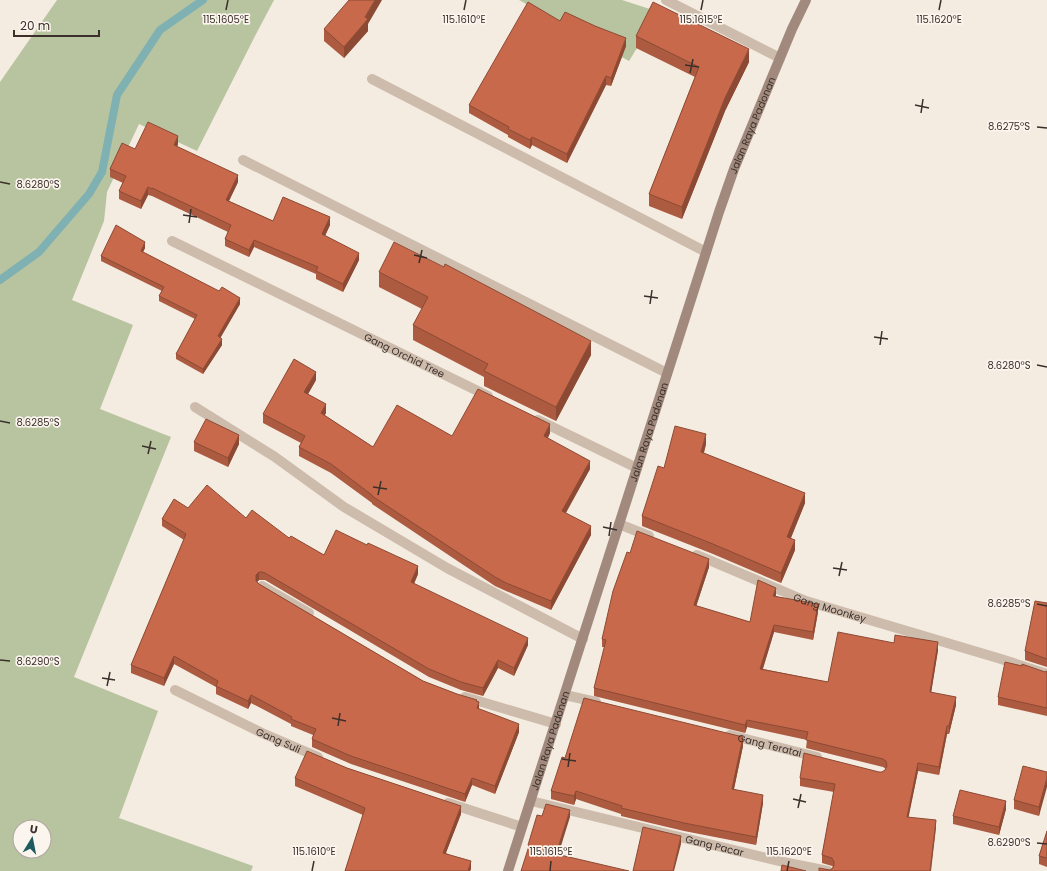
<svg xmlns="http://www.w3.org/2000/svg" width="1047" height="871" font-family="Poppins,sans-serif">
<style>
.green{fill:#b8c4a0;fill-rule:evenodd}
.lines{fill:none;stroke-linecap:round;stroke-linejoin:round}
.stream{stroke:#7fb0b2;stroke-width:8}
.service{stroke:#cdbbac;stroke-width:10}
.minor{stroke:#cdbbac;stroke-width:10}
.secondary{stroke:#a18a7d;stroke-width:10}
.wall{fill:#ac5a40}
.shaded-wall{fill:#8c4a34}
.building{fill:#c8694b;stroke:#8c4a34}
.ticks{fill:none;stroke:#3b302b;stroke-width:1.5}
.labels{text-anchor:middle;dominant-baseline:central;stroke-width:3.5;stroke-linejoin:round;paint-order:stroke}
.street-label{font-size:10px;fill:#3b302b;stroke:#fbf5ee}
.ticks-label{font-size:10px;text-anchor:middle;fill:#3b302b;stroke:#fbf5ee;stroke-width:3.5;stroke-linejoin:round;paint-order:stroke}
</style>
<rect width="100%" height="100%" fill="#f4ebe1"/>
<!-- green -->
<g class="green">
<path d="M57 0H274L255 36 197 151 139 124 107 192 104 221 72 300 133 325 100 409 171 437 74 677 158 711 119 818 253 866 251 871H0V82ZM20 827H44V851H20Z"/>
<polygon points="519,0 622,0 659,12 629,61"/>
</g>
<g class="lines">
<!-- stream -->
<polyline class="stream" points="0,280 39,252 89,194 102,172 117,95 160,30 203,0"/>
<!-- service -->
<polyline class="service" points="243,160 667,373"/>
<!-- minor -->
<g class="minor">
<polyline points="666,0 780,58"/>
<polyline points="372,79 706,252"/>
<path id="s1" d="M172 241 488 396"/>
<polyline points="195,407 275,457 344,507 447,568 583,639"/>
<polyline points="538,420 637,468"/>
<polyline points="619,524 649,536"/>
<path id="s2" d="M697 555 806 601 1001 659 1047 674"/>
<polyline points="262,586 309,613"/>
<path id="s3" d="M175 690 262 733 318 757"/>
<polyline points="565,695 596,702"/>
<polyline points="465,697 556,724"/>
<path id="s4" d="M730 735 817 757"/>
<path id="s5" d="M531 801 783 862 828 871"/>
<polyline points="448,803 522,827"/>
</g>
<!-- secondary -->
<path class="secondary" id="s6" d="M508 871 719 212 734 169 792 29 806 0"/>
</g>
<!-- wall -->
<g class="wall">
<polygon points="560,21 626,46 611,86 606,85 567,163 532,145 530,149 508,137 508,135 469,113 469,105"/>
<polygon points="368,24 368,31 344,58 324,41 324,29"/>
<polygon points="636,36 749,62 725,111 682,219 649,206 649,194 695,77 636,48"/>
<polygon points="178,144 177,147 238,182 229,201 273,221 330,225 325,236 359,260 343,292 316,279 316,274 254,247 249,257 225,246 225,239 228,232 152,196 148,195 141,209 119,199 119,191 123,183 110,177 110,169 135,149"/>
<polygon points="145,248 143,252 240,304 220,338 222,345 203,374 176,359 176,354 195,319 159,301 159,296 162,291 101,261 101,256"/>
<polygon points="379,272 591,355 556,421 484,386 484,377 413,340 413,325 422,309 379,287"/>
<polygon points="316,380 308,394 326,413 324,415 373,447 452,436 550,433 548,438 590,469 566,513 591,535 551,610 506,591 495,586 372,504 372,503 331,473 299,456 299,447 301,443 263,423 263,414"/>
<polygon points="194,442 239,444 228,467 194,451"/>
<polygon points="706,444 704,453 805,503 791,538 795,550 781,583 713,554 642,526 642,516 664,468"/>
<polygon points="188,508 246,518 289,538 324,555 418,574 414,584 528,645 514,676 498,668 483,696 461,690 429,677 265,580 259,580 257,582 259,584 423,681 457,694 477,701 479,709 519,732 495,794 472,785 465,802 351,764 312,747 312,739 313,735 291,726 291,724 251,703 248,709 216,694 216,687 174,664 164,686 131,673 131,665 184,540 162,526 162,519"/>
<polygon points="630,553 709,567 696,606 750,622 776,595 776,596 818,612 813,640 774,632 763,669 828,682 894,643 938,650 931,692 956,705 949,734 947,734 939,775 918,771 908,817 936,828 830,870 833,867 832,866 822,863 822,855 834,792 800,786 800,778 882,772 885,770 886,769 883,767 806,748 807,740 747,727 745,733 594,696 594,688 605,647 602,647 602,639"/>
<polygon points="1047,603 1047,667 1025,660 1025,651"/>
<polygon points="1047,671 1047,716 998,705 998,697"/>
<polygon points="743,746 734,789 763,803 756,845 684,831 621,816 621,814 576,799 574,805 551,799 551,791 565,758"/>
<polygon points="347,768 461,814 446,853 471,869 470,871 345,871 363,815 295,786 295,778"/>
<polygon points="1047,772 1039,816 1014,809 1014,800"/>
<polygon points="1006,809 999,835 953,824 953,816"/>
<polygon points="1047,831 1047,867 1039,864 1039,856"/>
</g>
<!-- shaded-wall -->
<g class="shaded-wall">
<polygon points="375,0 382,0 368,24 368,31 344,58 344,47 365,17"/>
<polygon points="626,38 626,46 611,86 611,78"/>
<polygon points="749,49 749,62 725,111 682,219 682,207 725,98"/>
<polygon points="606,76 606,85 567,163 567,154"/>
<polygon points="178,136 178,144 174,153 174,145"/>
<polygon points="532,137 532,145 530,149 530,140"/>
<polygon points="238,175 238,182 226,207 226,200"/>
<polygon points="148,187 148,195 141,209 141,201"/>
<polygon points="330,217 330,225 322,242 322,234"/>
<polygon points="254,240 254,247 249,257 249,250"/>
<polygon points="145,242 145,248 141,256 141,251"/>
<polygon points="359,253 359,260 343,292 343,284"/>
<polygon points="240,298 240,304 218,342 218,336"/>
<polygon points="222,339 222,345 203,374 203,369"/>
<polygon points="591,341 591,355 556,421 556,407"/>
<polygon points="316,372 316,380 304,401 304,392"/>
<polygon points="326,404 326,413 321,422 321,413"/>
<polygon points="550,424 550,433 544,444 544,436"/>
<polygon points="706,434 706,444 701,462 701,452"/>
<polygon points="239,435 239,444 228,467 228,458"/>
<polygon points="590,461 590,469 562,519 562,511"/>
<polygon points="805,493 805,503 787,547 787,537"/>
<polygon points="591,526 591,535 551,610 551,601"/>
<polygon points="795,540 795,550 781,583 781,573"/>
<polygon points="709,559 709,567 694,613 694,605"/>
<polygon points="418,566 418,574 411,590 411,582"/>
<polygon points="259,572 259,580 256,583 256,575"/>
<polygon points="776,588 776,595 773,603 773,596"/>
<polygon points="818,604 818,612 813,640 813,632"/>
<polygon points="774,625 774,632 760,677 760,669"/>
<polygon points="528,638 528,645 514,676 514,668"/>
<polygon points="938,642 938,650 930,700 930,692"/>
<polygon points="174,656 174,664 164,686 164,678"/>
<polygon points="498,660 498,668 483,696 483,688"/>
<polygon points="251,695 251,703 248,709 248,701"/>
<polygon points="956,697 956,705 949,734 949,726"/>
<polygon points="479,702 479,710 477,708"/>
<polygon points="747,720 747,727 745,733 745,725"/>
<polygon points="519,724 519,732 495,794 495,786"/>
<polygon points="947,726 947,734 939,775 939,767"/>
<polygon points="743,737 743,746 732,798 732,789"/>
<polygon points="918,763 918,771 907,825 907,817"/>
<polygon points="472,778 472,785 465,802 465,794"/>
<polygon points="1047,778 1047,787 1039,816 1039,807"/>
<polygon points="576,791 576,799 574,805 574,796"/>
<polygon points="763,795 763,803 756,845 756,837"/>
<polygon points="1006,801 1006,809 999,835 999,827"/>
<polygon points="461,806 461,814 443,860 443,853"/>
<polygon points="570,810 570,817 556,862 556,854"/>
<polygon points="936,820 936,828 931,871 930,871"/>
<polygon points="681,836 681,844 674,871 673,871"/>
<polygon points="471,861 471,869 470,871 468,871"/>
</g>
<!-- building -->
<g class="building">
<polygon points="349,0 375,0 365,17 368,19 344,47 324,29"/>
<polygon points="528,2 560,21 565,12 595,26 626,38 611,78 606,76 567,154 532,137 530,140 508,129 509,127 469,105"/>
<polygon points="653,2 749,49 725,98 682,207 649,194 699,67 636,36"/>
<polygon points="148,122 178,136 174,145 238,175 226,200 273,221 283,197 330,217 322,234 359,253 343,284 316,271 318,267 254,240 249,250 225,239 231,225 152,188 152,189 148,187 141,201 119,191 126,176 110,169 122,143 135,149"/>
<polygon points="116,225 145,242 141,251 219,291 222,287 240,298 218,336 222,339 203,369 176,354 197,315 159,296 164,287 101,256"/>
<polygon points="394,242 444,267 445,264 591,341 556,407 484,371 488,364 413,325 428,297 379,272"/>
<polygon points="294,359 316,372 304,392 326,404 321,413 373,447 397,405 452,436 478,389 550,424 544,436 590,461 562,511 591,526 551,601 506,583 495,577 372,496 372,495 331,464 299,447 305,436 263,414"/>
<polygon points="206,419 239,435 228,458 194,442"/>
<polygon points="675,426 706,434 701,452 805,493 787,537 795,540 781,573 713,544 642,516 658,466 664,468"/>
<polygon points="207,485 246,518 252,510 289,538 291,536 324,555 336,530 367,545 368,543 418,566 411,582 528,638 514,668 498,660 483,688 461,682 429,669 265,573 262,572 259,572 256,575 256,581 259,584 423,681 457,694 477,700 476,701 479,702 477,708 519,724 495,786 472,778 465,794 351,756 312,739 316,729 291,719 292,717 251,695 248,701 216,686 218,681 174,656 164,678 131,665 186,534 162,519 174,499 188,508"/>
<polygon points="637,531 709,559 694,605 750,622 758,580 776,588 773,596 818,604 813,632 774,625 760,669 828,682 838,632 894,643 895,635 938,642 930,692 956,697 949,726 947,726 939,767 918,763 907,817 936,820 930,871 819,871 819,868 830,870 833,868 834,865 834,862 832,858 822,855 835,784 800,778 804,753 879,772 882,772 885,770 887,766 886,761 883,759 806,740 808,732 747,720 745,725 594,688 606,640 602,639 613,591 627,552 630,553"/>
<polygon points="1035,601 1047,603 1047,659 1025,651"/>
<polygon points="1005,662 1022,666 1022,664 1045,672 1047,671 1047,708 998,697"/>
<polygon points="584,698 743,737 732,789 763,795 756,837 684,823 621,808 622,806 576,791 574,796 551,791 562,757 565,758"/>
<polygon points="307,751 347,768 461,806 443,853 471,861 468,871 345,871 365,808 295,778"/>
<polygon points="1023,766 1047,772 1047,778 1039,807 1014,800"/>
<polygon points="960,790 1006,801 999,827 953,816"/>
<polygon points="546,804 570,810 556,854 629,871 521,871 529,846 528,845 537,815 542,816"/>
<polygon points="643,827 681,836 673,871 633,871"/>
<polygon points="1047,831 1047,858 1039,856"/>
<polygon points="782,865 806,871 781,871"/>
</g>
<!-- ticks -->
<path class="ticks" d="M226 10 228 0M464 10 466 0M701 10 703 0M939 10 941 0M685 65 699 67M690 73 693 59M915 105 929 108M921 113 923 99M1037 127 1047 128M0 182 10 184M183 215 197 217M189 223 191 209M414 255 427 258M419 263 422 250M644 296 658 298M650 304 652 290M874 337 888 339M880 345 882 331M1037 365 1047 367M0 421 10 423M142 446 156 449M148 454 151 441M373 487 387 489M378 495 381 481M603 527 617 530M609 536 611 522M833 568 847 570M839 576 842 562M1037 604 1047 606M0 660 10 661M102 678 115 680M107 686 110 672M332 718 346 721M338 726 340 713M562 759 576 761M568 767 570 753M793 799 806 802M798 808 801 794M1037 843 1047 844M312 871 314 861M550 871 551 861M787 871 789 861"/>
<g class="labels">
<!-- street labels -->
<g class="street-label">
<text stroke="none"><textPath href="#s6" startOffset="785">Jalan Raya Padonan</textPath></text>
<text stroke="none"><textPath href="#s1" startOffset="259">Gang Orchid Tree</textPath></text>
<text stroke="none"><textPath href="#s6" startOffset="461">Jalan Raya Padonan</textPath></text>
<text stroke="none"><textPath href="#s2" startOffset="143">Gang Moonkey</textPath></text>
<text stroke="none"><textPath href="#s3" startOffset="115">Gang Suli</textPath></text>
<text stroke="none"><textPath href="#s6" startOffset="137">Jalan Raya Padonan</textPath></text>
<text stroke="none"><textPath href="#s4" startOffset="41">Gang Teratai</textPath></text>
<text stroke="none"><textPath href="#s5" startOffset="189">Gang Pacar</textPath></text>
</g>
</g>
<g class="ticks-label">
<text x="226" y="23">115.1605°E</text>
<text x="464" y="23">115.1610°E</text>
<text x="939" y="23">115.1620°E</text>
<text x="701" y="23">115.1615°E</text>
<text x="1009" y="130">8.6275°S</text>
<text x="38" y="188">8.6280°S</text>
<text x="1009" y="369">8.6280°S</text>
<text x="38" y="426">8.6285°S</text>
<text x="1009" y="607">8.6285°S</text>
<text x="38" y="665">8.6290°S</text>
<text x="1009" y="846">8.6290°S</text>
<text x="314" y="855">115.1610°E</text>
<text x="551" y="855">115.1615°E</text>
<text x="789" y="855">115.1620°E</text>
</g>
<!-- north arrow -->
<g transform="translate(32 839) rotate(10)"><circle r="19" fill="#fbf5ee" stroke="#aea6a0"/>
<path d="M0-3L7 15L0 10L-7 15Z" fill="#1f5a5e"/>
<text y="-6" font-size="11" font-weight="bold" text-anchor="middle" fill="#3b302b">U</text>
</g>
<!-- scale -->
<path d="M14 30v6h85v-6" fill="none" stroke="#3b302b" stroke-width="2"/>
<text x="20" y="30" font-size="12" fill="#3b302b" stroke="#fbf5ee" stroke-width="3" paint-order="stroke">20 m</text>
</svg>
